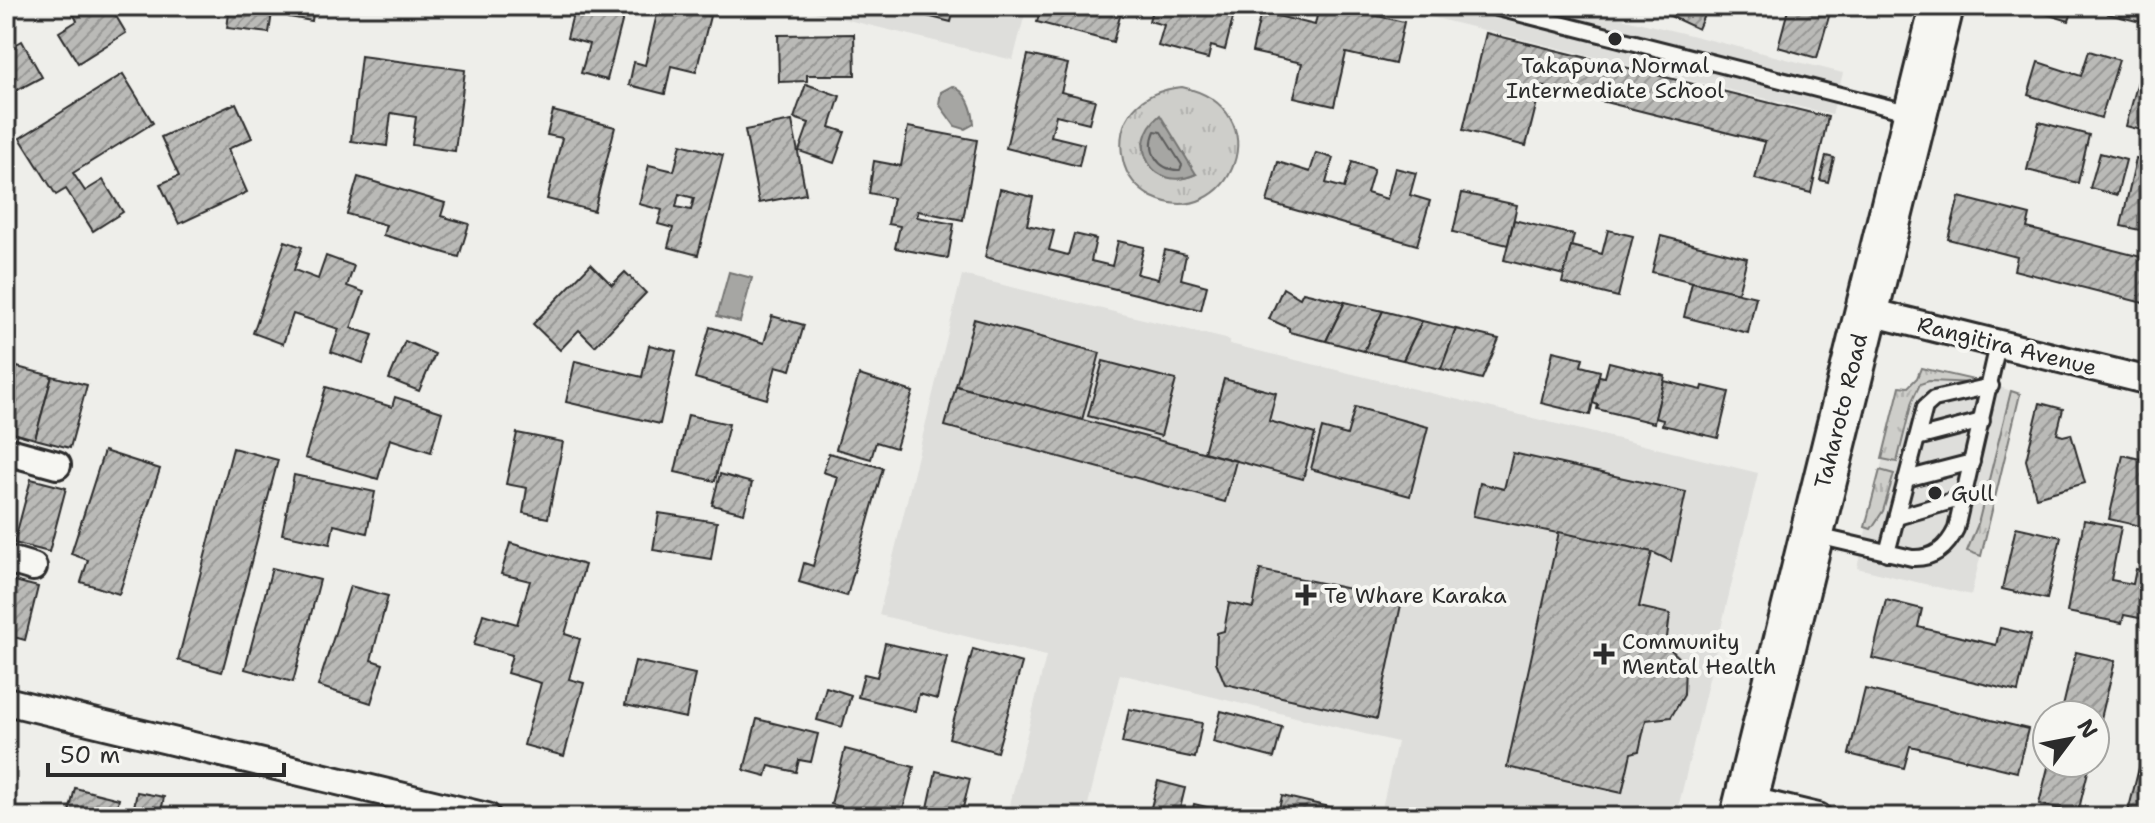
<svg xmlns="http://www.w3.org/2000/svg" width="2155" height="823" font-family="'Shantell Sans',sans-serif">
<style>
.built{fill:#dededb}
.grass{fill:url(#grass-tufts);stroke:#7c7c7a;stroke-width:2;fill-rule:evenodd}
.water{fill:#a6a6a3;stroke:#757573;stroke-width:2}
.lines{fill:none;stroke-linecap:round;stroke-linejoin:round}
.shore{stroke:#5c5c5b;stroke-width:2}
.building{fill:url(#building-hatch);stroke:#2b2b2b;stroke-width:2;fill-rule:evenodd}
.lane-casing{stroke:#2b2b2b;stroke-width:20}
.street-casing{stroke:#2b2b2b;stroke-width:32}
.primary-casing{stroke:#2b2b2b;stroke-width:48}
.lane{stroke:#f6f6f2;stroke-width:14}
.street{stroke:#f6f6f2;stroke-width:26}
.primary{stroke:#f6f6f2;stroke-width:42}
.poi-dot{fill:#2b2b2b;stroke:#f6f6f2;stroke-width:3}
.labels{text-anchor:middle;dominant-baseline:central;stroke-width:8;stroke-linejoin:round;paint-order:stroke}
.poi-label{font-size:22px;fill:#2b2b2b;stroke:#f6f6f2;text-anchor:start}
.street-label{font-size:22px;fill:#2b2b2b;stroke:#f6f6f2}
</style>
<defs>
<pattern id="grass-tufts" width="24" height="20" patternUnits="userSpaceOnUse" patternTransform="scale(2)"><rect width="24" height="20" fill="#cececa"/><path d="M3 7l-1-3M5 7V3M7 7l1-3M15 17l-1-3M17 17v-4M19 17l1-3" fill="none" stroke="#b1b1ae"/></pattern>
<pattern id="building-hatch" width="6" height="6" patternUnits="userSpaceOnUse" patternTransform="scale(2)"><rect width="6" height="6" fill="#babab7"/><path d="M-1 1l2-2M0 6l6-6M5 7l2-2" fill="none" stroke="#979795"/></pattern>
</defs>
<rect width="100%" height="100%" fill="#eeeeea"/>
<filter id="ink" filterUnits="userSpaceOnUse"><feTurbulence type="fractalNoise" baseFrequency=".0125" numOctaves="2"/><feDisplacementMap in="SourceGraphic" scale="16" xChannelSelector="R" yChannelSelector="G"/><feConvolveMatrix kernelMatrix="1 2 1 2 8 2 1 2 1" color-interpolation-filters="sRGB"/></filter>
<g filter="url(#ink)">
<!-- built -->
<g class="built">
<polygon points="790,6 1027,6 1013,60"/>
<polygon points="1386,6 1573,6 1843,73 1832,115"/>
<polygon points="962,275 1230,340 1230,344 1758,473 1676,817 1380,817 1397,742 1120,674 1085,817 1007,817 1046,656 879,615"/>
<polygon points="1921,368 1991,384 2020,394 1971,595 1857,568 1900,386 1908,387 1917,378"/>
</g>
<!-- grass -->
<g class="grass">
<path d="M1182 87C1282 109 1230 234 1152 197 1138 190 1126 176 1123 160 1114 117 1141 91 1182 87ZM1143 142 1196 174C1169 186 1145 171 1143 142Z"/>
<polygon points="1921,368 1974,380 1975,383 1929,381 1920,384 1912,401 1897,462 1882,459 1900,386 1908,387 1917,378"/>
<polygon points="2011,391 2020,394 1981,556 1967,551 1978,524"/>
<polygon points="1880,470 1894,474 1883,511 1871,529 1865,527"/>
</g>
<!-- water -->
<g class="water">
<path d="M952 86C967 91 973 109 974 124L965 129 955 126 939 104 941 92Z"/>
<path d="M1160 115 1196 174C1154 194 1124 145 1160 115Z"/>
<polygon points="729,272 752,278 740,322 717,316"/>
</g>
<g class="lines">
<!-- shore -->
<path class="shore" d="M1155 131 1161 132 1182 165 1180 170C1158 171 1146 151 1155 131Z"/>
</g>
<!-- building -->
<g class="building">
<polygon points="85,6 110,6 126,33 78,63 59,32 77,21 73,13"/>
<polygon points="142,6 176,6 176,8 143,14"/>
<polygon points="230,6 273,6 269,33 227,28"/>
<polygon points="290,6 314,6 312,21 289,17"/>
<polygon points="575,6 626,6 607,80 581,73 589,44 567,38"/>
<polygon points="659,6 710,16 696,72 671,66 665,94 629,85 634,62 645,65"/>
<polygon points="887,6 955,6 951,22"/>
<polygon points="1041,6 1112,6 1122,9 1113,42 1037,22"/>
<polygon points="1153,6 1236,6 1225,50 1211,46 1208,59 1158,46 1164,25 1149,21"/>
<polygon points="1319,6 1334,6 1404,22 1395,64 1346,53 1334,106 1294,97 1302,63 1252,52 1261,12 1315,25"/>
<polygon points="1649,6 1708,6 1698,29"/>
<polygon points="1789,6 1832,6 1817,58 1778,47"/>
<polygon points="2020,6 2074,6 2069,21"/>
<polygon points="2110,6 2149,6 2149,24 2108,14"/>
<polygon points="1486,33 1828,117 1811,193 1755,179 1765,142 1541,86 1526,146 1463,130"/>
<polygon points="854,34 855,75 807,75 807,81 779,82 778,35"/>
<polygon points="22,41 42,77 6,96 6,50"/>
<polygon points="2089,51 2119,60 2101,118 2028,95 2038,62 2081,76"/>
<polygon points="1028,55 1068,64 1061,92 1095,100 1089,123 1056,115 1051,136 1084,144 1079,166 1006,148"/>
<polygon points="361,56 465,70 455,151 412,145 416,117 391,113 387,146 351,141"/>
<polygon points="2141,70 2149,72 2149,132 2126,126"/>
<polygon points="123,74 153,123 73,173 85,191 103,180 123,212 93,231 66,189 56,195 20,138"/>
<polygon points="806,84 840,96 830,127 845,132 834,163 799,151 809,123 794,118"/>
<polygon points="236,103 252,138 228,149 247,192 179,224 160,184 179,176 161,137"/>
<polygon points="553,111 615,127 594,211 547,199 562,138 547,135"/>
<polygon points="792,121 806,194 759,203 745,130"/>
<polygon points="2039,122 2089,135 2078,183 2027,170"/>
<polygon points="908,127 977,140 963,220 918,211 917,217 954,224 948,258 895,248 900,226 888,224 893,198 869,193 874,161 901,166"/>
<path d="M681 144 723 155 698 255 668 247 673 228 658 224 662 210 639 204 649 165 674 171ZM679 194 694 198 691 210 676 207Z"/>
<polygon points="1316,153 1333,158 1326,183 1344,188 1352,162 1374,169 1367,193 1387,199 1395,168 1416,173 1410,195 1430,201 1417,245 1267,202 1278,162 1310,172"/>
<polygon points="2100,153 2126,160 2117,195 2090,188"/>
<polygon points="1826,156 1834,158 1828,182 1820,180"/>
<polygon points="2136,159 2149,162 2149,232 2121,226"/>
<polygon points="358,177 445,203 441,216 469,224 459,257 383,235 386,225 347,214"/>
<polygon points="1000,189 1033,197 1027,225 1054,231 1049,250 1068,255 1074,234 1096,239 1091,261 1112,266 1118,241 1144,247 1137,274 1158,279 1165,250 1186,255 1181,279 1207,286 1201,310 985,257"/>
<polygon points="1462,193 1517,205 1508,245 1453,232"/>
<polygon points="1959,197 2030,215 2027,228 2149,259 2147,304 2014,270 2017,257 1948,239"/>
<polygon points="1514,220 1574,235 1564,275 1504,260"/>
<polygon points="1608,230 1633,236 1618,297 1562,283 1571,246 1602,254"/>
<polygon points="1661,236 1747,258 1738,293 1652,272"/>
<polygon points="285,241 302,247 294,270 318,279 326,256 354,266 347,286 364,292 351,328 373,335 363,363 331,352 339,329 293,314 283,344 253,333"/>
<polygon points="591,264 612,285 625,272 646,293 595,346 579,330 560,350 533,324"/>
<polygon points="1692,282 1756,297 1748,333 1684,317"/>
<polygon points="1283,288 1300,298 1303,292 1345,302 1326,341 1289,332 1289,328 1269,319"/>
<polygon points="1345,302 1383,311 1364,351 1326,341"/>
<polygon points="1383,311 1422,321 1403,360 1364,351"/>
<polygon points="772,316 804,325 791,370 776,366 767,399 695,378 710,327 764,343"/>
<polygon points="974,319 1100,353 1082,420 956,386"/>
<polygon points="1422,321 1456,329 1441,369 1403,360"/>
<polygon points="1456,329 1499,339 1482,379 1441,369"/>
<polygon points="405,341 435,354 419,391 389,379"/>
<polygon points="649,345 676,351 660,424 566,402 575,361 642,377"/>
<polygon points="1553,351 1583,358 1581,366 1600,371 1590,415 1541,403"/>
<polygon points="1103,361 1176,380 1161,436 1088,416"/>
<polygon points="1609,362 1665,376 1654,423 1597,409 1598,405 1593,403 1599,376 1605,377"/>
<polygon points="6,364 17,367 6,410"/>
<polygon points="17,367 52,376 35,439 6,431 6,410"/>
<polygon points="859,375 913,392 896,448 876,442 871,459 836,449"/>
<polygon points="52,376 87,385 70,448 35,439"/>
<polygon points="1224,379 1276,393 1269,421 1315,434 1303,479 1204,452"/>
<polygon points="1664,381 1702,390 1703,386 1729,392 1718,438 1662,425 1663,420 1655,418"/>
<polygon points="956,386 1236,461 1225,502 945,426"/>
<polygon points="326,387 392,407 395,397 442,412 431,452 390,439 378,479 305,458"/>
<polygon points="2040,403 2063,409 2057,434 2063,436 2071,434 2085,483 2036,497 2026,460"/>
<polygon points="1355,407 1428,427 1410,496 1311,469 1322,428 1347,435"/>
<polygon points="688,415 729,424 715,481 675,472"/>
<polygon points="517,433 563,442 548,518 523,513 527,488 506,484"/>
<polygon points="233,448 278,460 222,672 178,660"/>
<polygon points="104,451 160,469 119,594 81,582 88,560 71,554"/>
<polygon points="829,453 883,468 847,596 799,582 804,563 813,566 838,477 823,472"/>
<polygon points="1513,453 1686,492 1671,561 1652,552 1473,516 1480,483 1504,489"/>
<polygon points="2123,455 2149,461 2149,528 2109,519"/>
<polygon points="720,474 752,483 744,513 712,505"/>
<polygon points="294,475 375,492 367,533 334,525 330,544 282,534"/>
<polygon points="31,479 66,488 49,552 14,543"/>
<polygon points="659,513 717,522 711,559 653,550"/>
<polygon points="2084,520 2121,527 2111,580 2133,584 2136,569 2149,572 2149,620 2124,615 2122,623 2067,612"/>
<polygon points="2016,527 2061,537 2047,599 2002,589"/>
<polygon points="1559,532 1652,552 1639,607 1670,614 1666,645 1685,663 1684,695 1671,717 1646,720 1639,751 1631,753 1622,793 1507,767"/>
<polygon points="510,543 585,565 565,634 580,639 569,679 584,683 564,756 524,745 541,683 507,673 512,655 474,645 483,614 517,624 530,581 501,574"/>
<polygon points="272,568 320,580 293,682 245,669"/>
<polygon points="1260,570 1402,600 1377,719 1225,684 1216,662 1217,633 1224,631 1229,603 1253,608"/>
<polygon points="7,579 38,587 25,640 6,635"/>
<polygon points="350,586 388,596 371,660 383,664 371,703 318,686"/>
<polygon points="1886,600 1922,609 1918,627 1996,645 2000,628 2031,635 2018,692 1872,658"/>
<polygon points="885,643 947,657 937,699 919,694 915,711 858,697 864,674 877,677"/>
<polygon points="973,649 1022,663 997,752 949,738"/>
<polygon points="2076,652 2115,661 2095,743 2095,715 2061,715"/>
<polygon points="635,661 695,674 686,718 625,705"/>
<polygon points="826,687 851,695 842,727 817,720"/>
<polygon points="1865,689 2028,729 2017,772 1910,746 1904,768 1849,754"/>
<polygon points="1129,709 1202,723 1195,758 1122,743"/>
<polygon points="1221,711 1282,727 1274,758 1213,742"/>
<polygon points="757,719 818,734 811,762 799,760 796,772 769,766 766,776 744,770"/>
<polygon points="2149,728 2149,817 2132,817 2127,816"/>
<polygon points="845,749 914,767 901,817 854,817 855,811 831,804"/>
<polygon points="2049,763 2090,763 2078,813 2039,804"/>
<polygon points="936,771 970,779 962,812 984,817 926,817"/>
<polygon points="1158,781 1185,788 1178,817 1150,811"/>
<polygon points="75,788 119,799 114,817 68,817"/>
<polygon points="137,792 164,797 160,817 132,817"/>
<polygon points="1282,796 1334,808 1332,817 1277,817"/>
<polygon points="1194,804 1249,817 1191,817"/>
</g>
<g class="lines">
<!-- lane casing -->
<g class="lane-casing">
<g id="lane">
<polyline points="1490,6 1911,113"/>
<polyline points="1917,438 1982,421"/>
<polyline points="1906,479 1972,462"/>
<polyline points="1897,517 1963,498"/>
<path d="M1813 535 1912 558C1934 559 1947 548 1956 529L1998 345"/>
<polyline points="1887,553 1925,407 1934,399 1991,386"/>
</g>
</g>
<!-- street casing -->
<g class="street-casing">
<g id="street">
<polyline points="1866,311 2149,381"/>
<polyline points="6,451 57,465"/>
<polyline points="6,559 33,567"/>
<polyline points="6,701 487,817"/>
<polyline points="1747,800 1818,817"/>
</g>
</g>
<!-- primary casing -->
<g class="primary-casing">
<polyline id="primary" points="1742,817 1942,6"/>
</g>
<!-- lane -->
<use href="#lane" class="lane"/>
<!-- street -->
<use href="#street" class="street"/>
<!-- primary -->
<use href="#primary" class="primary"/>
</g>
</g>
<!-- markers -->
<g class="poi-dot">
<circle cx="1615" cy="39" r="8"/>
<circle cx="1935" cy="493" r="8"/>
<path d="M1302 583h8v8h8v8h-8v8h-8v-8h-8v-8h8z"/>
<path d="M1600 642h8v8h8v8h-8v8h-8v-8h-8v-8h8z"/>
</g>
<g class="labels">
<!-- poi labels -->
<g class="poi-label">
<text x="1615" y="65" text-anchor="middle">Takapuna Normal<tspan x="1615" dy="25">Intermediate School</tspan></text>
<text x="1951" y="493">Gull</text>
<text x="1324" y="595">Te Whare Karaka</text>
<text x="1622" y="641">Community<tspan x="1622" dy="25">Mental Health</tspan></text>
</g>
<!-- street labels -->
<g class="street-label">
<text transform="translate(2007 346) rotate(14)">Rangitira Avenue</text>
<text transform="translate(1841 411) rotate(-76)">Taharoto Road</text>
</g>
</g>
<!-- margin -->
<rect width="2155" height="823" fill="none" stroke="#f6f6f2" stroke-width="32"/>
<rect x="16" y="16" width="2123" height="791" fill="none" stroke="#2b2b2b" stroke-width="3" filter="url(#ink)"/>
<!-- north arrow -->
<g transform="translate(2071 739) rotate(58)"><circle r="38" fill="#f6f6f2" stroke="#a5a5a2" stroke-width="2"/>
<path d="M0-6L14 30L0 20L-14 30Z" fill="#2b2b2b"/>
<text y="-12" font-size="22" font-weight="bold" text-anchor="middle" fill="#2b2b2b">N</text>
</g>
<!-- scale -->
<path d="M48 763v12h236v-12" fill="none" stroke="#2b2b2b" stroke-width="4"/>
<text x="60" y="763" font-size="24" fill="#2b2b2b" stroke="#f6f6f2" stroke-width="6" paint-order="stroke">50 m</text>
</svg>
